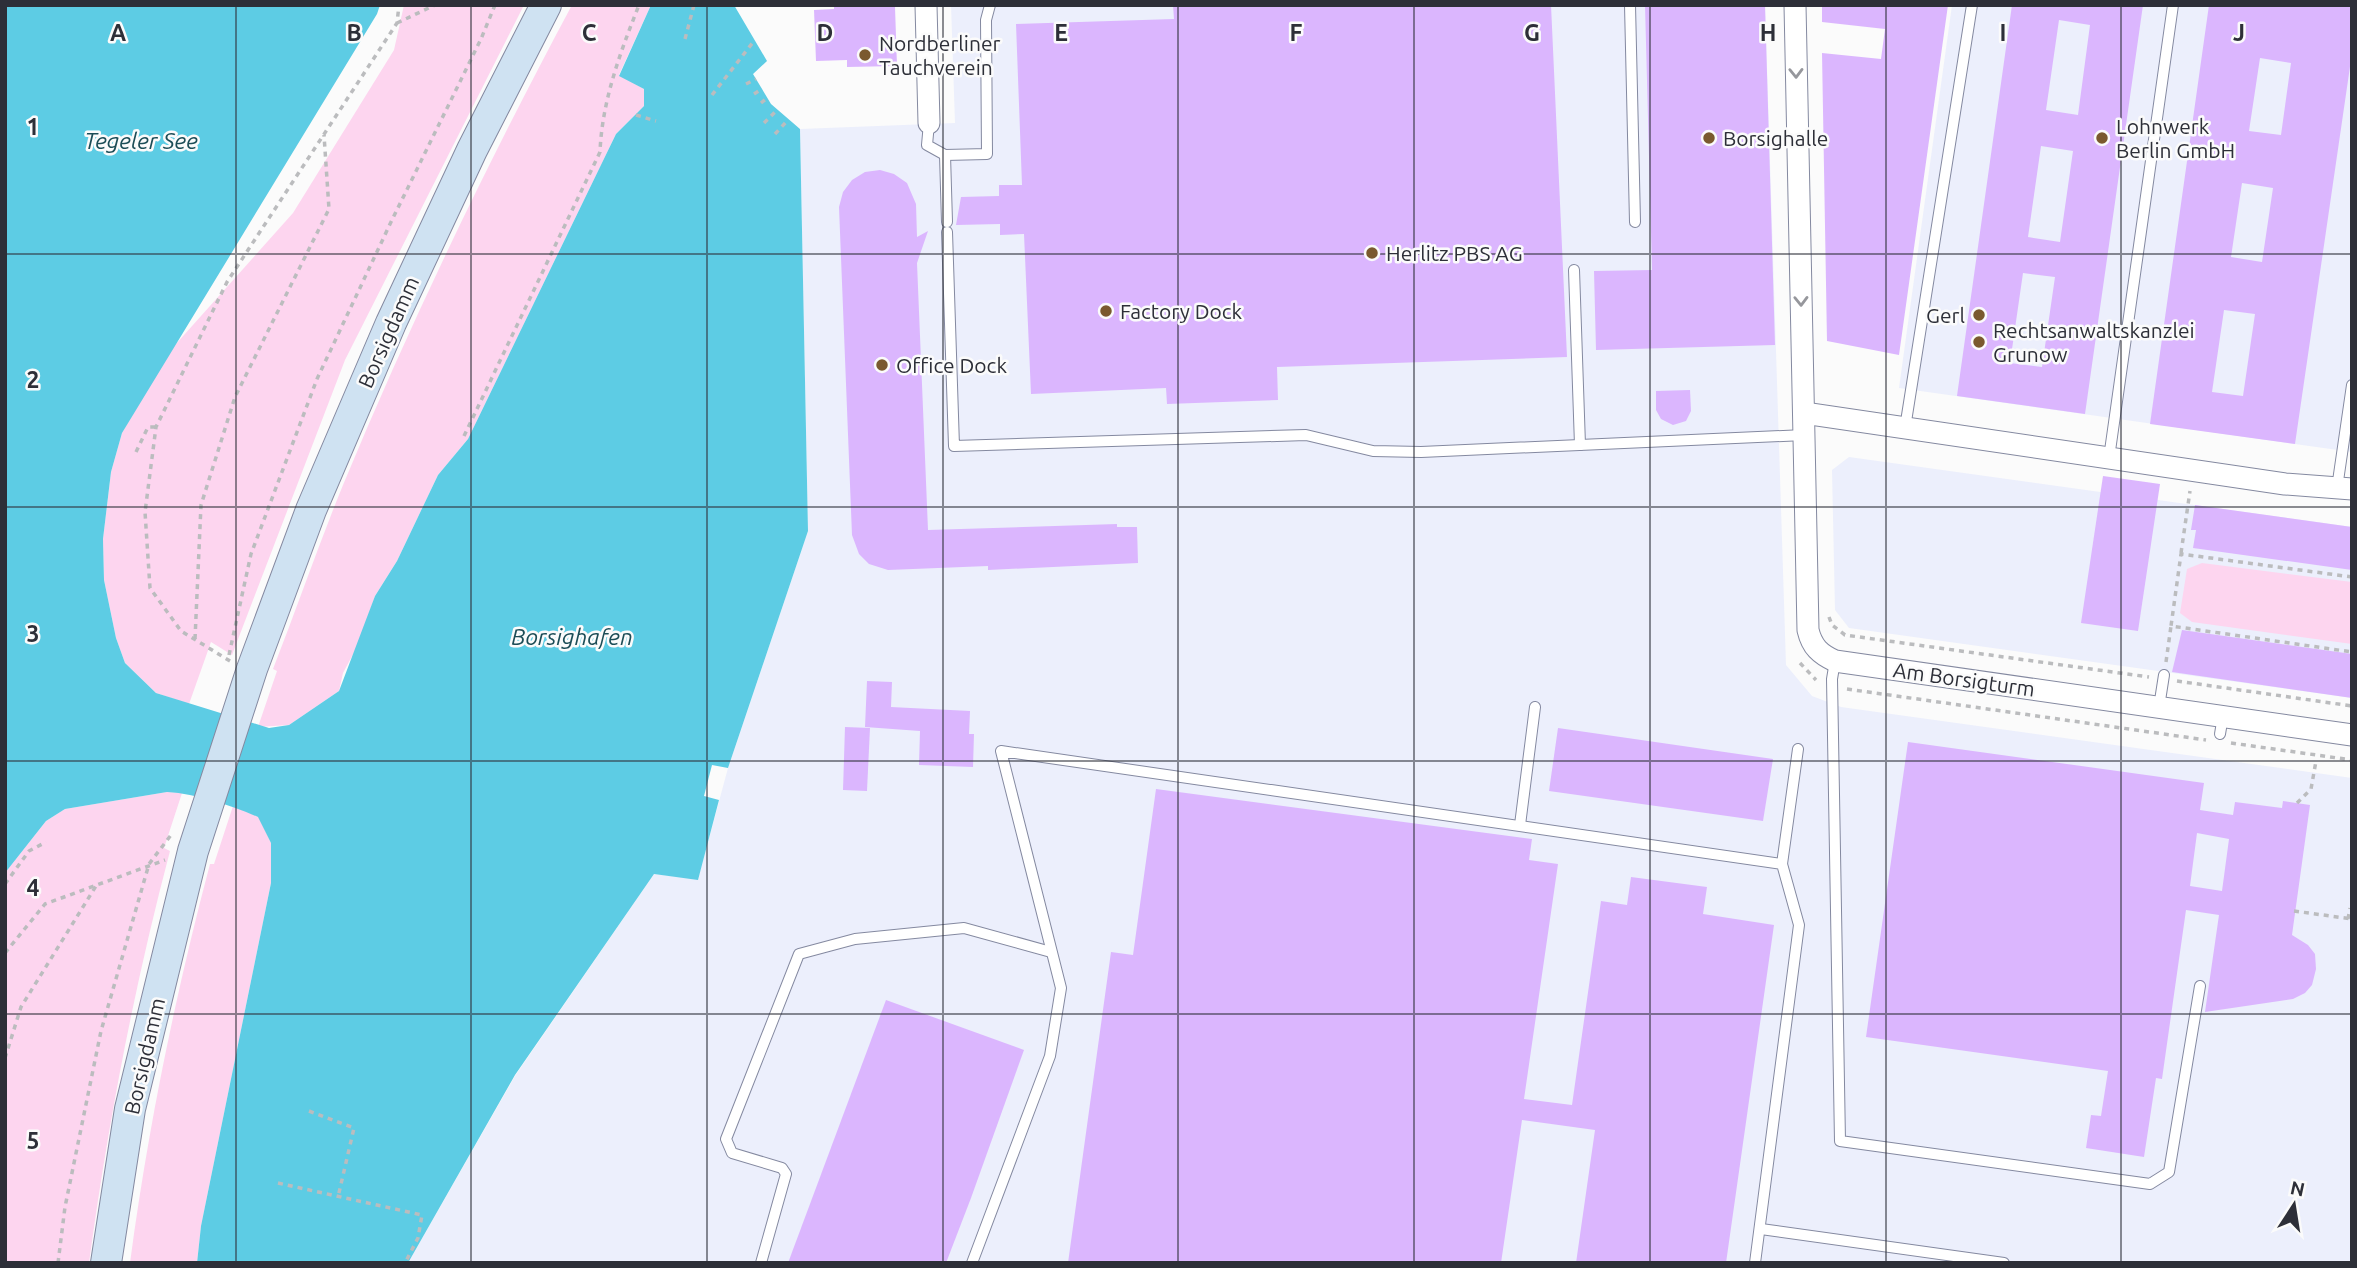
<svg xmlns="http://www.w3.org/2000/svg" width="2357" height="1268" font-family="Ubuntu,sans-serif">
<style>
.built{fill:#eceffc}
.green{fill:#fdd5ef}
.water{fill:#5dcce4}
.building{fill:#dbb6fe;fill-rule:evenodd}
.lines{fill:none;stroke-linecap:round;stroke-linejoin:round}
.lane-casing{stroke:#8489a0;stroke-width:12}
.street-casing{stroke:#8489a0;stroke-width:23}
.secondary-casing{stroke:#8489a0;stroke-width:32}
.path{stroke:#bbbcbe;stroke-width:3.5;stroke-dasharray:5 5;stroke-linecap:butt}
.lane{stroke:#fff;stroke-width:10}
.street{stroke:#fff;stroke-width:21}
.secondary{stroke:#cfe2f2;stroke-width:30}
.oneway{stroke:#96979c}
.grid{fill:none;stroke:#2d2f38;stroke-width:2;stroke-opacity:0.55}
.poi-dot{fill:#7a592f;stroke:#fbfbfb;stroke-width:2.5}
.labels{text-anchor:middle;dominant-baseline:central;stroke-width:5;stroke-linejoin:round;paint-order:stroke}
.poi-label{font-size:21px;fill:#2d2f38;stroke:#fbfbfb;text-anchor:start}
.street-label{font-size:21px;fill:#2d2f38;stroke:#fbfbfb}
.water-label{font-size:23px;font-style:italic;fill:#1c4d57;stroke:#fbfbfb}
.grid-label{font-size:23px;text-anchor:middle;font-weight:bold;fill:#2d2f38;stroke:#fbfbfb;stroke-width:5;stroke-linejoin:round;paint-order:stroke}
</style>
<rect width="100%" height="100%" fill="#fbfbfb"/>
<!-- built -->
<g class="built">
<polygon points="951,5 1765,5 1786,665 1812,696 1841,707 2352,778 2352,1263 408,1263 515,1076 654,874 698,879 728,768 808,531 800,129 955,123"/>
<polygon points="1952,5 2352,5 2352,452 1899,388"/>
<polygon points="1849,457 2352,527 2352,698 1849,628 1835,610 1832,470"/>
</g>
<!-- green -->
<g class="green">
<polygon points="404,5 524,5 345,360 232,655 211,642 189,704 156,693 125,663 116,638 104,580 103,539 111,472 122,433 167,354 293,213 394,50"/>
<path d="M572 5H651L619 75 644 89V106L616 134 468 439 438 475 397 561 375 596 358 645 343 673 339 691 289 725 258 727 277 671 273 669C297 608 318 546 343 485 411 321 488 162 572 5Z"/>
<polygon points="2202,563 2352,582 2352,644 2192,622 2180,613 2187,569"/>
<path d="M167 792 182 793 164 848 170 851C134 987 108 1123 89 1263H5V873L46 821 65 809Z"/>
<path d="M233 806 259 817 271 843V883L201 1226 197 1263H130C148 1128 175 996 210 864H214Z"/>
</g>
<!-- water -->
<path class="water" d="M5 5H380L377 14 122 433 111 472 103 539 104 580 116 638 125 663 156 693 269 728 289 725 339 691 375 596 397 561 438 475 468 439 616 134 644 106V89L619 76 651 5H734L767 61 753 74 771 104 800 129 808 531 728 768 712 765 704 796 719 800 698 880 654 874 515 1075 408 1263H197L201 1226 271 883V843L258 817C230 805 198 794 167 792L65 809 46 821 5 873Z"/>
<!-- building -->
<g class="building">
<polygon points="834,5 895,7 897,66 847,67 847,60 816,61 814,10 834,9"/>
<polygon points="1173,5 1551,5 1567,357 1277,367 1278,400 1167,404 1166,388 1031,394 1024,234 1000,235 1000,224 956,225 961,197 999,196 999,185 1022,185 1016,24 1174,19"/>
<polygon points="1645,5 1765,5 1775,345 1596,350 1594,271 1652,270"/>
<polygon points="1822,5 1948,5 1899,355 1827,341 1822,53 1881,59 1885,29 1822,22"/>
<path d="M2012 5H2143L2085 414 1957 396ZM2059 20 2090 25 2078 115 2046 110ZM2041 146 2073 151 2060 242 2028 237ZM2023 273 2055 277 2042 367 2010 363Z"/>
<path d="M2209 5H2352V53L2295 444 2150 424ZM2260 58 2291 63 2281 135 2249 131ZM2242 183 2273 188 2262 262 2231 257ZM2224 310 2255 314 2243 396 2212 392Z"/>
<polygon points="880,170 894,174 907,183 916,204 917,237 928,231 917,263 928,530 1117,524 1117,527 1137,527 1138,563 988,570 988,566 888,570 869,564 859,554 852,535 839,207 843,192 852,180 865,172"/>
<polygon points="1690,390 1691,411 1686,421 1673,425 1661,419 1656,410 1656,391"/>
<polygon points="2103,476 2160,484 2138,631 2081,623"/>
<polygon points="2195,505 2352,527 2352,570 2193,548 2196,530 2191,530"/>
<polygon points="2182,630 2352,654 2352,698 2172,672"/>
<polygon points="867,681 892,682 891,707 970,711 969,734 974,734 973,767 919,765 920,731 865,727"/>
<polygon points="845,727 870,728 867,791 843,790"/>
<polygon points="1558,728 1773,759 1763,821 1549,791"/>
<path d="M1908 742 2204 783 2200 810 2233 815 2235 802 2282 808 2283 801 2310 805 2292 935 2308 945 2315 954 2316 969 2312 985 2305 993 2293 999 2205 1012 2219 915 2186 910 2162 1079 2156 1078 2144 1157 2086 1148 2091 1115 2101 1116 2108 1071 1866 1037ZM2197 833 2229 839 2222 891 2190 886Z"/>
<polygon points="1156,789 1532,839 1529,860 1558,864 1524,1099 1572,1105 1601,901 1627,905 1631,877 1707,887 1703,914 1774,925 1726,1263 1576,1263 1595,1130 1522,1120 1501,1263 1068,1263 1111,952 1133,955"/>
<polygon points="886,1000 1024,1050 971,1198 946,1263 788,1263"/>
</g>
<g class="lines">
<!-- lane casing -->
<g class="lane-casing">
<g id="lane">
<polyline points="1630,5 1635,222"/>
<polyline points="929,123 927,145 945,155 987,154 986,20 990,5"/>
<polyline points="945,155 947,222"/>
<polyline points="947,232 954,446 1306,435 1373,451 1421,452 1804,435"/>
<polyline points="1574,270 1580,445"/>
<polyline points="1905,428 1972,5"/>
<polyline points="2109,458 2173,5"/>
<polyline points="2337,488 2352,385"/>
<polyline points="1835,661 1832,679 1840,1141 2150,1184 2169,1172 2200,986"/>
<polyline points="2159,707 2164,675"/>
<polyline points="2220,734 2223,716"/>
<polyline points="1520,825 1535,707"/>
<polyline points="1782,864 1798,749"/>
<polyline points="1761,1229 2004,1263"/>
<polyline points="761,1263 786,1174 782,1168 732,1153 726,1139 799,954 855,939 964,928 1051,952"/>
<polyline points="972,1263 1050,1056 1061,988 1001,751 1782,864 1799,925 1755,1263"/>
</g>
</g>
<!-- street casing -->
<g class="street-casing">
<g id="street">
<polyline points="926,5 929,123"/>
<path d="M1795 5 1808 630C1812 647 1820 654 1835 661L2352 735"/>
<polyline points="1804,413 2285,484 2352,489"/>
</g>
</g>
<!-- secondary casing -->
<g class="secondary-casing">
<polyline id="secondary" points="106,1263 130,1109 193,851 252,669 311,510 391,323 472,150 546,5"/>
</g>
<!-- path -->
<g class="path">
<polyline points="397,23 435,5"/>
<polyline points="685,39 694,5"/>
<polyline points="746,84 756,79"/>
<polyline points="754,94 762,89"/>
<polyline points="712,95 754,41"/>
<polyline points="761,103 767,98"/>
<polyline points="636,115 656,121"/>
<polyline points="764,123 777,110"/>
<polyline points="775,134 788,120"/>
<path d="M464 436 600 152C602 101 620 53 639 5"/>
<polyline points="136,452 148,427 156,427"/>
<polyline points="2181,553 2190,491"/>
<polyline points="2352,577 2181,554 2171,626 2352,652"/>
<polyline points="1829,617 1832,625 1845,635 2149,677"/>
<polyline points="195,639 201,505 235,397 329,209 324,135"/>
<polyline points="229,655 251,554 317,379 391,222 481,39 495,5"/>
<polyline points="230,661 181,631 150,588 145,512 156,427 227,282 397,23 399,5"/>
<polyline points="2166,662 2171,626"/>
<polyline points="1800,663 1816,680"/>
<polyline points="2177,681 2352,706"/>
<polyline points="1847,689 2206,740"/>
<polyline points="2231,743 2352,760"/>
<polyline points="2297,803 2311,789 2316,761"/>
<polyline points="5,884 29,851 46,842"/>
<polyline points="2294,911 2352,919"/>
<polyline points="2348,919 2350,908"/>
<polyline points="5,953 45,904 165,860"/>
<polyline points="5,1058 21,1007 96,886"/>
<polyline points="309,1111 354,1128 338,1197"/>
<polyline points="278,1183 422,1215 418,1238 405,1263"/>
<polyline points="58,1263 65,1207 101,1031 149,864 171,835"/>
</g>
<!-- lane -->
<use href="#lane" class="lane"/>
<!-- street -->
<use href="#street" class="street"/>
<!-- secondary -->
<use href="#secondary" class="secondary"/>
</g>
<!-- one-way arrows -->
<defs><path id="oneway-chevron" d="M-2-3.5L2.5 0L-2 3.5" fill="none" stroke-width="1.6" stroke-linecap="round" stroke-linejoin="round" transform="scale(1.75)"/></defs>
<g class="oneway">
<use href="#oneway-chevron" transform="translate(1796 73) rotate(89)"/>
<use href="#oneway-chevron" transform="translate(1801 301) rotate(89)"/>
</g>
<!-- grid -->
<path class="grid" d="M236 5V1263M471 5V1263M707 5V1263M943 5V1263M1178 5V1263M1414 5V1263M1650 5V1263M1886 5V1263M2121 5V1263M5 254H2352M5 507H2352M5 761H2352M5 1014H2352"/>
<!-- markers -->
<g class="poi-dot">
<circle cx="865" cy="55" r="7"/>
<circle cx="1709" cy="138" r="7"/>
<circle cx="2102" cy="138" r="7"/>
<circle cx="1372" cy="253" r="7"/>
<circle cx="1106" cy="311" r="7"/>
<circle cx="1979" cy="315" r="7"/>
<circle cx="1979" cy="342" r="7"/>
<circle cx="882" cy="365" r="7"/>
</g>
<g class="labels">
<!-- poi labels -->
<g class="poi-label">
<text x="879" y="43">Nordberliner<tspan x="879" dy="24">Tauchverein</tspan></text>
<text x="2116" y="126">Lohnwerk<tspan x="2116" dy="24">Berlin GmbH</tspan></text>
<text x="1723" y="138">Borsighalle</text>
<text x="1386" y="253">Herlitz PBS AG</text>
<text x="1120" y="311">Factory Dock</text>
<text x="1965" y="315" text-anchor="end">Gerl</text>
<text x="1993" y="330">Rechtsanwaltskanzlei<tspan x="1993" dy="24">Grunow</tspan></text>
<text x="896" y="365">Office Dock</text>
</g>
<!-- street labels -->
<g class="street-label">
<text transform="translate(388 332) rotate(-66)">Borsigdamm</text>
<text transform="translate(1964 679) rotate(8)">Am Borsigturm</text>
<text transform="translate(144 1056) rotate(-77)">Borsigdamm</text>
</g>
<!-- water labels -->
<g class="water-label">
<text x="141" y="140">Tegeler See</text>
<text x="572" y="636">Borsighafen</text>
</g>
</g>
<g class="grid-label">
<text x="118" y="41">A</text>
<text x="354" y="41">B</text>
<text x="589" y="41">C</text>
<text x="825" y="41">D</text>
<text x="1061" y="41">E</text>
<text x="1296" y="41">F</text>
<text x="1532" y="41">G</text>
<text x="1768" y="41">H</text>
<text x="2003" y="41">I</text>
<text x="2239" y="41">J</text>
<text x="33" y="135">1</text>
<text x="33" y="388">2</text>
<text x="33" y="642">3</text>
<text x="33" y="896">4</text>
<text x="33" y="1149">5</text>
</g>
<!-- border -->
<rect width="2357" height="1268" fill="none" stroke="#2d2f38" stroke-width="14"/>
<!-- north arrow -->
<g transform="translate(2294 1205) rotate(12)" stroke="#fbfbfb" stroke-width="5" paint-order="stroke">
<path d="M0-5L12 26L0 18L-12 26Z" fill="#2d2f38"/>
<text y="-10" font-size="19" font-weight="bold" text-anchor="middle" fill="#2d2f38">N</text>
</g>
</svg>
